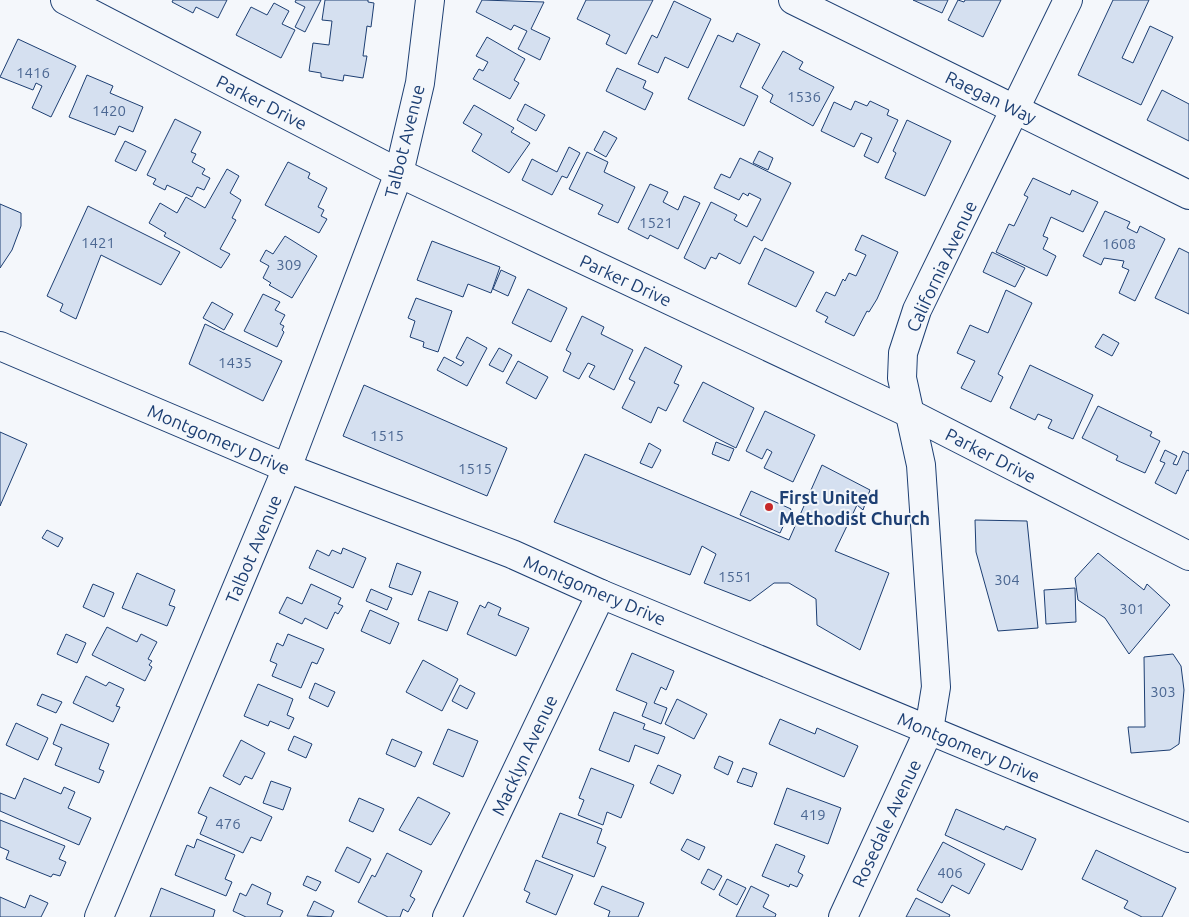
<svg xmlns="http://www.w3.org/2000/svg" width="1189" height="917" font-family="Ubuntu,sans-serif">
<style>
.building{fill:#d5e0f0;stroke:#1d3f73}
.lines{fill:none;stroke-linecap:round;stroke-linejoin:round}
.minor-casing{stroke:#1d3f73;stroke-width:30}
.major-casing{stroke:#1d3f73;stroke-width:30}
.minor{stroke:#f4f7fb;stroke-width:28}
.major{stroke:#f4f7fb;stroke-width:28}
.poi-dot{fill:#c62828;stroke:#f4f7fb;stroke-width:2}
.labels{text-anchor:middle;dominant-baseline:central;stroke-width:4;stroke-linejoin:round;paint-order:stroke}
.number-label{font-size:15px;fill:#4b6792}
.street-label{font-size:18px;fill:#1d3f73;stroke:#f4f7fb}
.poi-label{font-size:18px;font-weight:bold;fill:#1d3f73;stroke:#f4f7fb;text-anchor:start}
</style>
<rect width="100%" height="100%" fill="#f4f7fb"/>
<!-- building -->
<g class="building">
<polygon points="173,0 227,0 218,18 196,7 193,13 172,2"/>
<polygon points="296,0 321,0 305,32 295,27 305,7 295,2"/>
<polygon points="325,0 368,0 368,2 374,3 371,27 367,26 363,56 367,56 363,78 344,75 343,81 321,77 321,73 309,71 313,43 329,45 332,21 322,20"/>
<polygon points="482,0 544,2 531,29 550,38 540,60 518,49 527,31 514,25 511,30 476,12"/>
<polygon points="586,0 653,0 626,54 606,44 610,35 577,19"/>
<polygon points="913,0 948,0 942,13"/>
<polygon points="958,0 964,2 965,0 1001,0 983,37 948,20"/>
<polygon points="1113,0 1149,0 1122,58 1133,63 1150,26 1173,37 1141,105 1078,75"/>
<polygon points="674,1 711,19 688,68 665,57 658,73 638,64 652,35 657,38"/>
<polygon points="274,3 289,11 282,24 295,30 281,58 236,35 251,7 267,15"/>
<polygon points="737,33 760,44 740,87 758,96 744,126 688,99 718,35 733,42"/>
<polygon points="487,37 525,59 514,80 519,83 510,99 473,79 479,69 483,71 488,62 476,56"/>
<polygon points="18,39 76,66 51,117 32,108 42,86 36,83 33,90 0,77"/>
<polygon points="783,51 803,62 799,69 834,87 813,126 770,102 773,95 762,88"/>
<polygon points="617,68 646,81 643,88 653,93 645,110 606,91"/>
<polygon points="87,75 113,86 110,93 143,107 133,132 119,126 115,135 69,117"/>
<polygon points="1162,90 1189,104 1189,141 1147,120"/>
<polygon points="855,101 867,106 870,101 889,110 887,115 898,120 878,163 864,156 872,138 861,133 854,147 821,131 834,102 851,110"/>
<polygon points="525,104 545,115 536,131 517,120"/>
<polygon points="474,105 514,128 511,132 530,143 509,173 472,151 482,134 463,123"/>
<polygon points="175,119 201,132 191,152 196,154 192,162 205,169 202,174 210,178 204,190 197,187 192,197 167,185 165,190 153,184 156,179 147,175"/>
<polygon points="907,120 951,141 925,196 885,178 896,153 893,151"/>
<polygon points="604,131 617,138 606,157 594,150"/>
<polygon points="125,141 146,151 136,171 115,161"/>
<polygon points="569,147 580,153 567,178 562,176 552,195 522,180 532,159 557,172"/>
<polygon points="759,151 773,158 768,170 753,163"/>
<polygon points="587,152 608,162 604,172 635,187 618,223 598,214 603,205 569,189"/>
<polygon points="740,158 791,183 762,241 754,236 740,264 719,253 716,259 711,257 705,269 684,258 711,202 737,215 734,220 747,227 761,199 749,193 748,196 743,193 739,200 714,188 721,174 730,178"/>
<polygon points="288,162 310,173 308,178 327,188 318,207 324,210 321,216 327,219 319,233 265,205"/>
<polygon points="227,169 239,176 230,193 241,200 232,218 236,220 220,249 230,254 221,268 164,236 166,233 149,223 160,203 177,213 186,197 205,208"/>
<polygon points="1033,178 1070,195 1072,190 1098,202 1083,232 1051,217 1043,236 1048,238 1043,249 1056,256 1047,276 996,252 1009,224 1014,226 1028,197 1024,195"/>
<polygon points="650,184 668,192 663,202 678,210 684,196 700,203 678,249 650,235 648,239 628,229"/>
<polygon points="0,204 21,213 21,226 12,250 0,268"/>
<polygon points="88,206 180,252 161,285 101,255 76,319 60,311 63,304 47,296"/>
<polygon points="1105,211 1130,222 1127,228 1137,233 1140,226 1165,239 1135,301 1119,293 1129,270 1122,267 1124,261 1104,258 1101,265 1083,256"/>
<polygon points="862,235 898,252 877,299 869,312 867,311 854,336 825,322 828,317 816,311 826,292 835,296 843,279 845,281 849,273 856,276 866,255 855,250"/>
<polygon points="285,236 317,256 292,298 269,285 271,283 263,278 269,266 260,261 266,250 273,254"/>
<polygon points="432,241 500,267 491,293 468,284 463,297 417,280"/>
<polygon points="765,248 814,272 796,307 748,284"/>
<polygon points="1179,248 1189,253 1189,314 1155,298"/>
<polygon points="992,252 1025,268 1015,287 983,272"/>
<polygon points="501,270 516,277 508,296 493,289"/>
<polygon points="528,289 567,308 551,342 512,323"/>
<polygon points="1006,290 1032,303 998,374 1003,377 991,402 961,388 975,361 957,353 970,325 988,333"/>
<polygon points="263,294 280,302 275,310 285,315 280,324 284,326 282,330 284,332 277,347 244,331"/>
<polygon points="416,298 452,311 438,352 423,347 424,342 410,337 415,321 408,318"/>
<polygon points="212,302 233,314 224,330 203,318"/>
<polygon points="582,316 604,327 601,334 633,350 614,390 589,377 595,366 588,363 579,379 563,371 571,353 566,350"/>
<polygon points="205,324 282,361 263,401 189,364"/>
<polygon points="1103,334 1119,343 1112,356 1095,347"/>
<polygon points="467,337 487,348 467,386 437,370 444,357 461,366 464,362 456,358"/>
<polygon points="645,347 682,366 674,383 679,385 666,411 658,407 651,423 622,408 635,382 629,379"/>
<polygon points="499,348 512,355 503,372 489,365"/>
<polygon points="518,361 548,377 536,399 506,383"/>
<polygon points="1030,365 1093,395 1073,439 1048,428 1052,420 1038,414 1035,420 1010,408"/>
<polygon points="703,382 754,408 736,448 683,421"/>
<polygon points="364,385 507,448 487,496 343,436"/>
<polygon points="1098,406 1152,432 1150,436 1160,441 1145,473 1116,460 1118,456 1082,438"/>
<polygon points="765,411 815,435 793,482 764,468 772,452 767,449 762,459 746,451"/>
<polygon points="0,432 27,444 0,506"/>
<polygon points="716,442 734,449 729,461 712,454"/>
<polygon points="649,443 661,450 652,468 640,463"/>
<polygon points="1165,450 1177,456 1173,464 1177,465 1183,451 1189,454 1189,471 1187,470 1176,494 1155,483 1165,463 1160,461"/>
<polygon points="585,454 789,540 822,465 870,490 863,510 857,505 835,551 889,573 860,650 817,625 816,599 789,583 774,583 750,601 704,583 716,554 702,546 690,575 554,522"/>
<polygon points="751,491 791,509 780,533 740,515"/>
<polygon points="975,520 1027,521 1038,628 998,631 976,552"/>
<polygon points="47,530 63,538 58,547 42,538"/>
<polygon points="343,548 366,558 353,588 309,568 317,550 329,556 332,550 341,554"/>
<polygon points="1098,553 1144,590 1147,584 1170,605 1129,654 1105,618 1078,600 1075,578"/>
<polygon points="397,563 421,572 412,595 389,587"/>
<polygon points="137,573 175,590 169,605 175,607 167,626 122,608"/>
<polygon points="93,584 114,593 104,617 83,607"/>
<polygon points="311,584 341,598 338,604 343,606 338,614 335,612 327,629 305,618 302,624 279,613 287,597 302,604"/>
<polygon points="1075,588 1076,622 1046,624 1044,590"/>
<polygon points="371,589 392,598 387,610 366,601"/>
<polygon points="429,591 458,602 447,631 418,620"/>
<polygon points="488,602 501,608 498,615 529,628 516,656 467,634 480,605 485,608"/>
<polygon points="370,610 399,623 390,644 361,631"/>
<polygon points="107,627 137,642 141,634 157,642 148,659 152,661 149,665 152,667 145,681 92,655"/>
<polygon points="66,634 86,643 77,663 57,654"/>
<polygon points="288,634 324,649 317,664 312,662 301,688 272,676 277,664 270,661 277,643 283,646"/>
<polygon points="632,653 674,671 666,690 661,687 654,703 667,708 661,724 642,716 647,703 616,690"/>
<polygon points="1173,654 1181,666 1184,690 1179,744 1170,750 1131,753 1128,727 1145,727 1144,657"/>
<polygon points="423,660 458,679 442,711 406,692"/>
<polygon points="86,676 106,686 109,682 124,689 116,706 120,707 113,722 73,703"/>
<polygon points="315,683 335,692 328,707 309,698"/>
<polygon points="258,684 293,699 287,715 294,718 289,729 270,721 268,726 244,716"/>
<polygon points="460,685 475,693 467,709 452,701"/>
<polygon points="42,694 62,702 56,713 37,705"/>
<polygon points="677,699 707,714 694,739 665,724"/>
<polygon points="614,712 645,724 643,729 665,737 658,754 635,745 629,762 599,750"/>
<polygon points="780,719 815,734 817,728 858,746 844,777 769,744"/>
<polygon points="16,723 48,738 38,760 6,745"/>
<polygon points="61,724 109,744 99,769 104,771 99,783 55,765 62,748 53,744"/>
<polygon points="448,729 478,741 463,777 433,764"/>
<polygon points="294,736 312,744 306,758 288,750"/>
<polygon points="392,739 422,752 415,767 386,754"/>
<polygon points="241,740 265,753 252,779 245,776 240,785 223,776"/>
<polygon points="719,756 733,762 728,775 714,768"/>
<polygon points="658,765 681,775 673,794 650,783"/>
<polygon points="591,768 634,785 621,818 607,812 603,825 578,815 584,800 579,798"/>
<polygon points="743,768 757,773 752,787 737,782"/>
<polygon points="24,778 61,794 64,787 75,792 68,808 91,818 79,845 0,811 0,793 15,799"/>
<polygon points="271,781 291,788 283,810 263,803"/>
<polygon points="210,787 272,817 261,841 251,837 243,853 200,834 207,817 198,813"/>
<polygon points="787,788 841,808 828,844 774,824"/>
<polygon points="418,797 450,813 431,845 399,830"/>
<polygon points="359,798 384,809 373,832 349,821"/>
<polygon points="956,809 1004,830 1006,826 1036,839 1022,870 945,835"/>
<polygon points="560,813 602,829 597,843 606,847 594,877 542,857"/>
<polygon points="0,820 65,846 59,859 66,862 60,876 53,874 51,877 6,859 9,851 0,847"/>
<polygon points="197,839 235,855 225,879 232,882 226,896 175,875 187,845 194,848"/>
<polygon points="687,839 705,847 699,860 681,850"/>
<polygon points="943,842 985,864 969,894 952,885 942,903 917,890"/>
<polygon points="776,844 805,856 798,872 803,875 797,887 790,884 789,887 762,876"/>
<polygon points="347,847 371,859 359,883 335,871"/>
<polygon points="1096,850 1176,888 1162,917 1142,917 1124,908 1128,901 1082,879"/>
<polygon points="387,853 422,871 410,896 415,899 408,912 403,909 400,917 388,917 358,902 372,875 375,877"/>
<polygon points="536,860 573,875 556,915 526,902 530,893 524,890"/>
<polygon points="708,869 722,876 714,890 701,883"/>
<polygon points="307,876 321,882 316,891 303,885"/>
<polygon points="727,879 746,888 737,905 719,895"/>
<polygon points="252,884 271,893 267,904 283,911 280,917 246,917 233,911 240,893 246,896"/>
<polygon points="602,886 644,903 638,917 608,917 610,911 594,904"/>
<polygon points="751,886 769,895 763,907 776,914 775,917 736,917"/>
<polygon points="161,888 215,910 213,917 150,917"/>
<polygon points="30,895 48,903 41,917 0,917 0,897 25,908"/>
<polygon points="916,898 950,915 949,917 906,917"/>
<polygon points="314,901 334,911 331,917 307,916"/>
</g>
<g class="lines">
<!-- minor casing -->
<g class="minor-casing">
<g id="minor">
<polyline points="65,0 399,173 909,413 1189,556"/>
<polyline points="793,0 1189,195"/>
<polyline points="99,917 287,468 399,173 420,83 430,0"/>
<polyline points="447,917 601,594"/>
<polyline points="843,917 929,730 936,687 921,465 902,378 903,353 917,310 1068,0"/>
</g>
</g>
<!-- major casing -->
<g class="major-casing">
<polyline id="major" points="0,346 287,468 512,554 601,594 1189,838"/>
</g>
<!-- minor -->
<use href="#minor" class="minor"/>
<!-- major -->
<use href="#major" class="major"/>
</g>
<!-- markers -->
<circle class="poi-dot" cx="769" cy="507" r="5"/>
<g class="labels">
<!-- number labels -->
<g class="number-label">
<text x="33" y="72">1416</text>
<text x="804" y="96">1536</text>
<text x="109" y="110">1420</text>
<text x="656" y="222">1521</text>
<text x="98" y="242">1421</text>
<text x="1119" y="243">1608</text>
<text x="289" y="264">309</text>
<text x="235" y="362">1435</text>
<text x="387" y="435">1515</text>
<text x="475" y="468">1515</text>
<text x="735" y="576">1551</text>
<text x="1007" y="579">304</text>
<text x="1132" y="608">301</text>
<text x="1163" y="691">303</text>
<text x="813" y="814">419</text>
<text x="228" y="823">476</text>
<text x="950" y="872">406</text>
</g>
<!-- street labels -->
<g class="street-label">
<text transform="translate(991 97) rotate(26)">Raegan Way</text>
<text transform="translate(262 102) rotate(27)">Parker Drive</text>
<text transform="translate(404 141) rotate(-76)">Talbot Avenue</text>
<text transform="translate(941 266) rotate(-65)">California Avenue</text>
<text transform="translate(626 280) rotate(25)">Parker Drive</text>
<text transform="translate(219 439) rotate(23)">Montgomery Drive</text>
<text transform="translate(991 455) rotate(27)">Parker Drive</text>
<text transform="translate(253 549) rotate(-67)">Talbot Avenue</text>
<text transform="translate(595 590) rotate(23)">Montgomery Drive</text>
<text transform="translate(969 747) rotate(23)">Montgomery Drive</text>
<text transform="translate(524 755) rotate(-65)">Macklyn Avenue</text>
<text transform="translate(886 823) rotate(-65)">Rosedale Avenue</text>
</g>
<!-- poi labels -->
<g class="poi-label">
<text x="779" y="497">First United<tspan x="779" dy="21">Methodist Church</tspan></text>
</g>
</g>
</svg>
